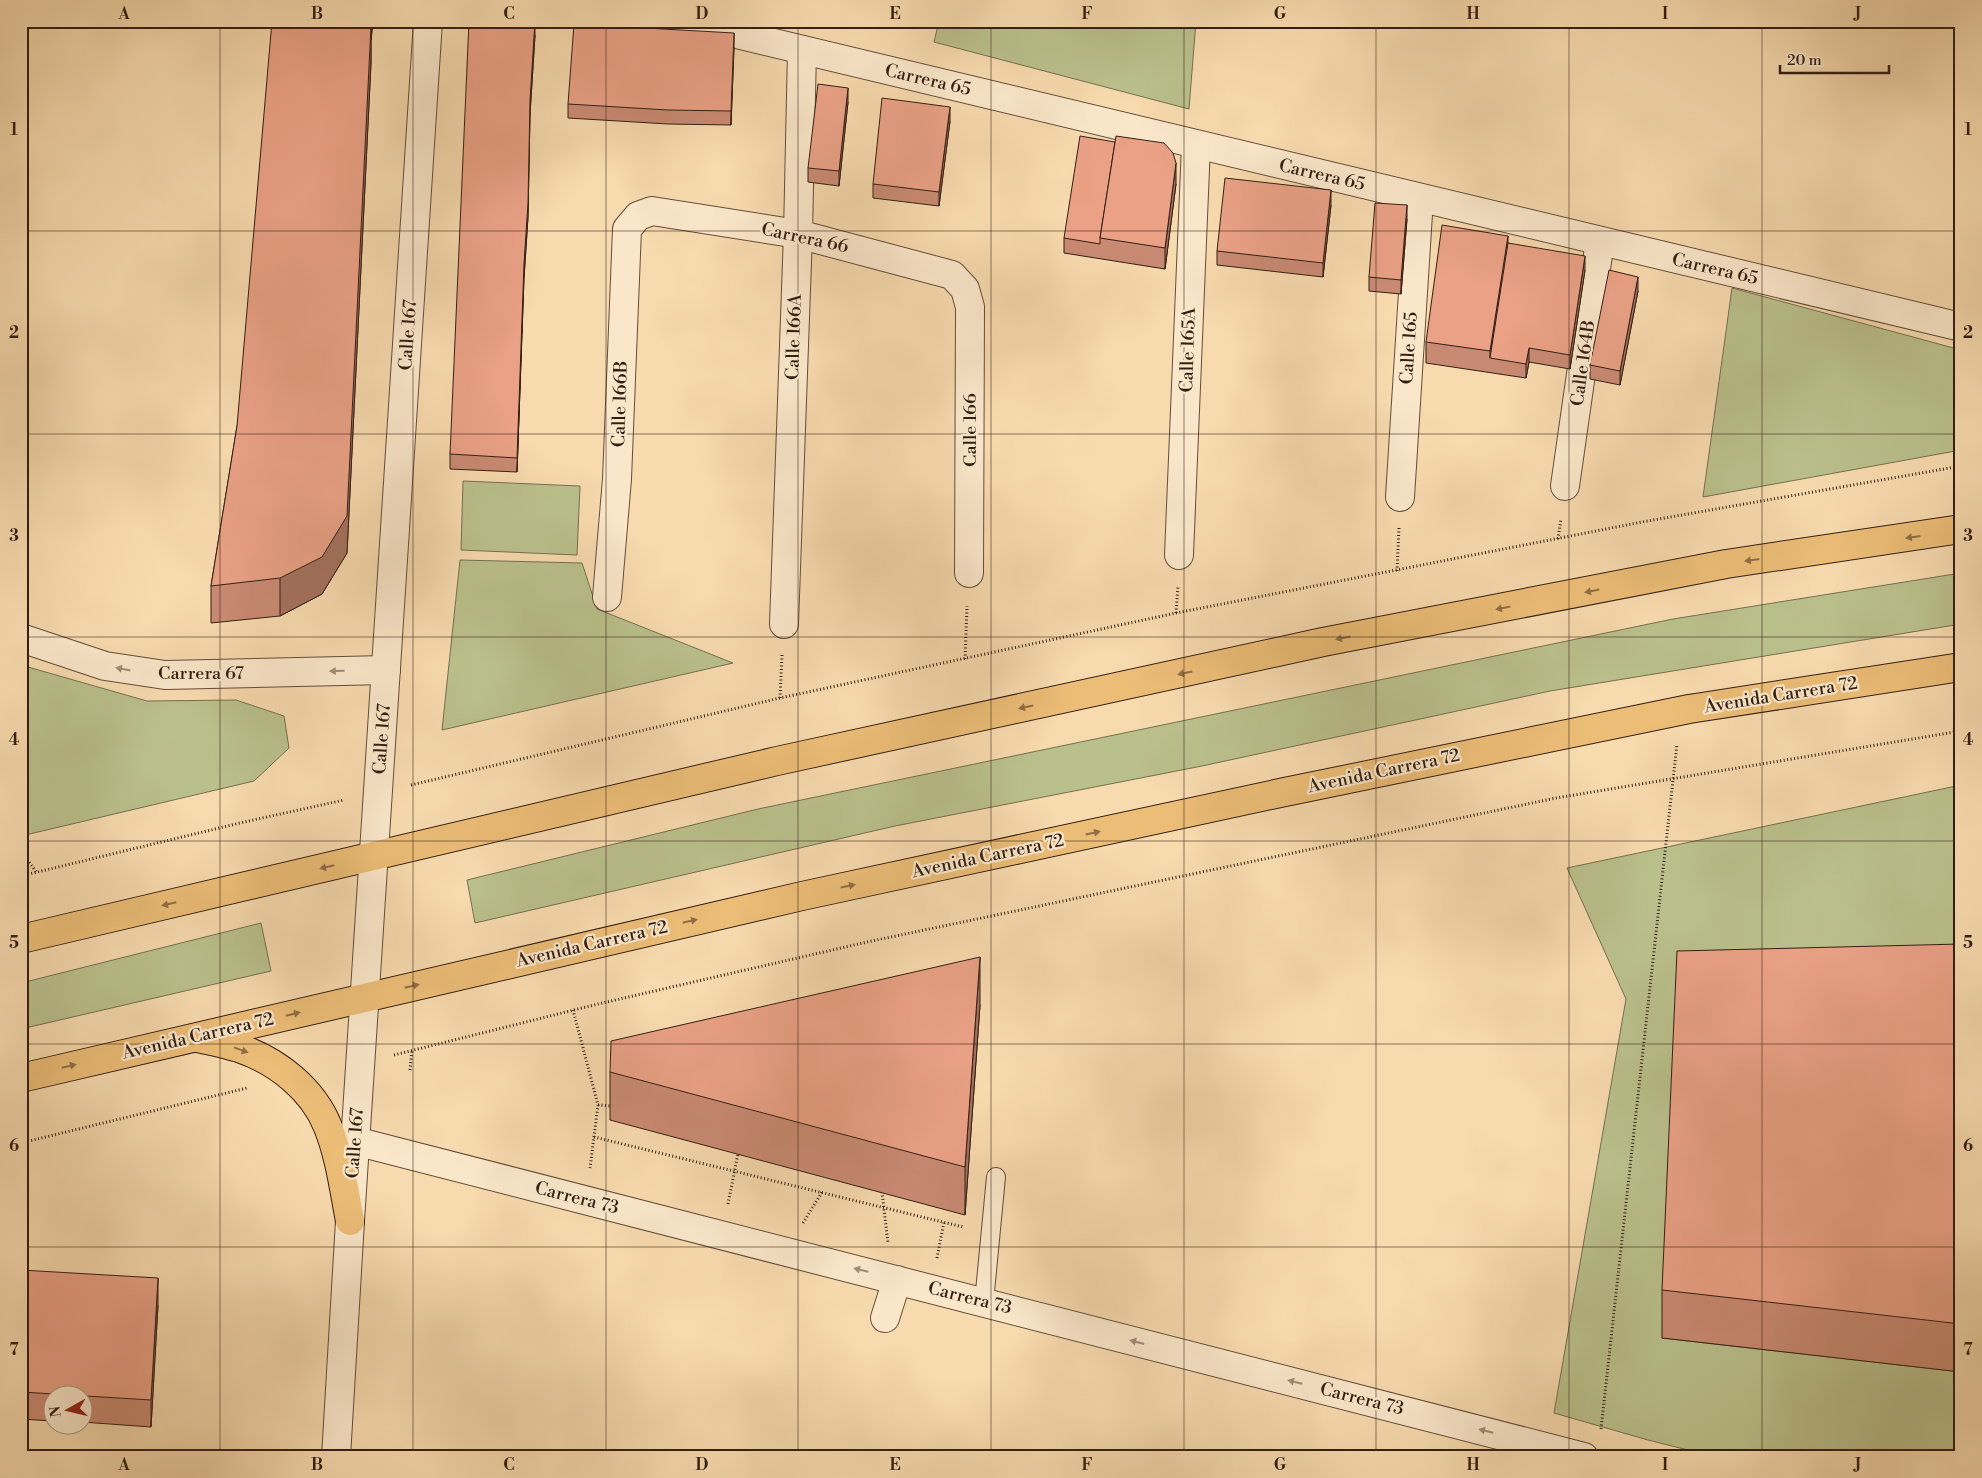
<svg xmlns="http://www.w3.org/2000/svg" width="1982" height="1478" font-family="'Libre Bodoni',serif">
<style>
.green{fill:#bac08c;stroke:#766f50}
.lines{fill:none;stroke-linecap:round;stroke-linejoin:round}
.service-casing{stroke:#644d3a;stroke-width:20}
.minor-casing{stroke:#644d3a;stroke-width:30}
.tertiary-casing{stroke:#644d3a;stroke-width:30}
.trunk-casing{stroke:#331e14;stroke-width:30}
.path{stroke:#331e14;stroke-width:3;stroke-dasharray:1 2.5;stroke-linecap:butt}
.service{stroke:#fae7ca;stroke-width:18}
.minor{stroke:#fae7ca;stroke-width:28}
.tertiary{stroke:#fae7ca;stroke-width:28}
.trunk{stroke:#ecbd77;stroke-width:28}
.wall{fill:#c98a73;stroke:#331e14}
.shaded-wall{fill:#a4715e;stroke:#331e14}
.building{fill:#eaa186;stroke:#331e14}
.oneway{fill:#906e46}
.oneway2{fill:#a08d78}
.grid{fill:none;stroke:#331e14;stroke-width:1;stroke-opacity:0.55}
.labels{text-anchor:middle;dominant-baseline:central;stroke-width:4.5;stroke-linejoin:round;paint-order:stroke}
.street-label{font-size:18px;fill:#331e14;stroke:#fae7ca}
.neatline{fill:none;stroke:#331e14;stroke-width:2}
.grid-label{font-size:16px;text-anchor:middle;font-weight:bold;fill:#331e14}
</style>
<rect width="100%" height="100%" fill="#f7daae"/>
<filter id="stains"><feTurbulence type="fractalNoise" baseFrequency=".004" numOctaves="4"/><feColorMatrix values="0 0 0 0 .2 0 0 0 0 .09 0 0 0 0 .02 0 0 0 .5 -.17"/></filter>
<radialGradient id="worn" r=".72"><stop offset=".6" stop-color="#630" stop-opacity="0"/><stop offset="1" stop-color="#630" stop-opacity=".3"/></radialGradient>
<!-- green -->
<g class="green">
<polygon points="939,21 1196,21 1189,109 934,42"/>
<polygon points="1732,288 1961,350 1961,450 1703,497"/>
<polygon points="463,481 580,486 577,555 461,550"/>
<polygon points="460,560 582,563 597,609 733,663 442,730"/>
<polygon points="1961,573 1961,624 1550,691 1202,766 895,826 475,923 467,880 758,809 1673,619"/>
<polygon points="21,665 147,701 236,700 284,716 289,748 254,781 21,836"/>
<polygon points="1961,785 1961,992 1662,1338 1961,1372 1961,1457 1716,1457 1648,1440 1554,1413 1626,999 1567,868"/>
<polygon points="261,923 271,971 21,1029 21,983"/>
</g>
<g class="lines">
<!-- service casing -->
<g class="service-casing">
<polyline id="service" points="984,1302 996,1177"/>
</g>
<!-- minor casing -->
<g class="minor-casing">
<g id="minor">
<polyline points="682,21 1961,327"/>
<polyline points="1565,486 1600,241"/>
<polyline points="1400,497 1419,198"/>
<polyline points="1179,555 1196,145"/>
<polyline points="607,597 617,479 627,229 638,216 652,211 798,234 952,275 965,289 970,307 969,573"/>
<polyline points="784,624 798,234 802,50"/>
<polyline points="21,638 105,666 165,675 386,670"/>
<polyline points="355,1141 1584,1457"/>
<polyline points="885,1318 897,1280"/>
</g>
</g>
<!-- tertiary casing -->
<g class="tertiary-casing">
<polyline id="tertiary" points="336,1457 350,1221 428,21"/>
</g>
<!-- trunk casing -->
<g class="trunk-casing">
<g id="trunk">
<polyline points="21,939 777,761 1323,642 1726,564 1961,529"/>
<path d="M198 1038C212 1041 226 1044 239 1048 277 1061 313 1089 328 1127 340 1157 344 1190 350 1221"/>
<polyline points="21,1078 802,896 1280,793 1689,709 1961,667"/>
</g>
</g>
<!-- path -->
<g class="path">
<polyline points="1558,539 1561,519"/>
<polyline points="1397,571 1399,528"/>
<polyline points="1176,613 1178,586"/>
<polyline points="965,659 967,606"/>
<polyline points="780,698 782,655"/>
<polyline points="411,785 780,698 1176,613 1642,522 1961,466"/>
<polyline points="21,851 37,873"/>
<polyline points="21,876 244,822 344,800"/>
<polyline points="573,1010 598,1105 590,1168"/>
<polyline points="394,1055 598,1004 867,942 1556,798 1961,731"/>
<polyline points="410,1070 412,1050"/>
<polyline points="598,1105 611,1106"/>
<polyline points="594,1137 963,1227"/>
<polyline points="21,1143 247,1088"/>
<polyline points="882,1192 888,1243"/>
<polyline points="728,1204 738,1154"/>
<polyline points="803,1223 822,1192"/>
<polyline points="937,1258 944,1222"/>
<polyline points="1601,1429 1677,744"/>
</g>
<!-- service -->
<use href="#service" class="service"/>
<!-- minor -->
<use href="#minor" class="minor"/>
<!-- tertiary -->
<use href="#tertiary" class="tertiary"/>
<!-- trunk -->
<use href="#trunk" class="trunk"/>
</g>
<!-- wall -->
<g class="wall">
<polygon points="373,21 371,40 371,63 347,553 322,594 280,616 211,623 211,586 237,426"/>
<polygon points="535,35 530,114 528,217 524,278 517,472 450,469 450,454"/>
<polygon points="734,47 731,125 668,124 568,118 568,104"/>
<polygon points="848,102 839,186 808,182 808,168"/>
<polygon points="950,121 939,206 873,198 873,184"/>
<polygon points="1176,184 1165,269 1064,253 1064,238"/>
<polygon points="1331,205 1323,277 1217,265 1217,251"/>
<polygon points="1407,219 1401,294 1369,291 1369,277"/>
<polygon points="1508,243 1585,270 1570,369 1529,362 1526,378 1426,363 1426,342"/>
<polygon points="1638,291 1620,385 1590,379 1590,365"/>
<polygon points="1961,944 1961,1372 1662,1338 1662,1290"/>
<polygon points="980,1005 965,1215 610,1120 610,1072"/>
<polygon points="21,1270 158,1305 151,1427 82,1422 82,1396 52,1396 52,1421 21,1419"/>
</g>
<!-- shaded-wall -->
<g class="shaded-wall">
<polygon points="372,21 373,21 371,40 371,26"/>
<polygon points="535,21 535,35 530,114 528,217 524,278 517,472 524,264 530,100"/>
<polygon points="371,26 371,63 347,553 322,594 280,616 280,578"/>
<polygon points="734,33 734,47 731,125 731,111"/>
<polygon points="848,88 848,102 839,186 839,171"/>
<polygon points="950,107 950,121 939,206 939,192"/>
<polygon points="1176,163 1176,184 1165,269 1165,248"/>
<polygon points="1331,190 1331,205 1323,277 1323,263"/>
<polygon points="1407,205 1407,219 1401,294 1401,280"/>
<polygon points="1508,236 1508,257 1490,358 1490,351"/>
<polygon points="1585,256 1585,270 1570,369 1570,355"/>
<polygon points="1638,277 1638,291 1620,385 1620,371"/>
<polygon points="1529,348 1529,362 1526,378 1526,364"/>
<polygon points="980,957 980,1005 965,1215 965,1167"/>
<polygon points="158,1278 158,1305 151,1427 151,1400"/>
</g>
<!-- building -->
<g class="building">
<polygon points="272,21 350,21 371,26 347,516 322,557 280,578 211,586 237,426"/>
<polygon points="350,21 372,21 371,26 369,26"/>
<polygon points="469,21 535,21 530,100 528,203 524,264 517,458 450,454"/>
<polygon points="574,24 734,33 731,111 668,110 568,104"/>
<polygon points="818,84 848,88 839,171 808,168"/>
<polygon points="882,98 950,107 939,192 873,184"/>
<polygon points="1080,136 1115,142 1100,238 1100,244 1064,238"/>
<polygon points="1116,136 1164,143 1173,153 1176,163 1165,248 1100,238"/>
<polygon points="1225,178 1331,190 1323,263 1217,251"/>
<polygon points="1375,203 1407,205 1401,280 1369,277"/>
<polygon points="1442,225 1508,236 1490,351 1426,342"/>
<polygon points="1508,243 1585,256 1570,355 1529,348 1526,364 1490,358"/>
<polygon points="1609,270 1638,277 1620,371 1590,365"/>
<polygon points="1961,944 1961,1324 1662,1290 1677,951"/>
<polygon points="980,957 965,1167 610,1072 611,1041"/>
<polygon points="21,1270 158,1278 151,1400 21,1392"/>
</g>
<!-- one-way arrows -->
<defs><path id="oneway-solid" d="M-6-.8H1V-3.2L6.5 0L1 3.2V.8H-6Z" transform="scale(1.25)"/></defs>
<g class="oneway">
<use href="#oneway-solid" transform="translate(1913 537) rotate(172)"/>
<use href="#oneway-solid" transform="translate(1752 560) rotate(172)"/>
<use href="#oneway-solid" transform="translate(1592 591) rotate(169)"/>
<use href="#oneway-solid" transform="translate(1503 608) rotate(169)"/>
<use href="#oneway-solid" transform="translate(1343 638) rotate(169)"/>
<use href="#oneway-solid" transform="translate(1185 673) rotate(168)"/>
<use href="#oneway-solid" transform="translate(1026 707) rotate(168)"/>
<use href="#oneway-solid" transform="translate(1093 833) rotate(-12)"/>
<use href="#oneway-solid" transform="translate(327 867) rotate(167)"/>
<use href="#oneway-solid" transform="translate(848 886) rotate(-12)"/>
<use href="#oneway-solid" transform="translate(169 904) rotate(167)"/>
<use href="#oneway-solid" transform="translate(690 921) rotate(-13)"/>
<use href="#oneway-solid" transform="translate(412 986) rotate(-13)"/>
<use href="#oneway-solid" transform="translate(293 1014) rotate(-13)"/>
<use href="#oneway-solid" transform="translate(241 1050) rotate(20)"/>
<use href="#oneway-solid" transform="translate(69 1066) rotate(-13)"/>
</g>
<g class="oneway2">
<use href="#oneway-solid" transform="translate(123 669) rotate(-169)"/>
<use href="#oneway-solid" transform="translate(337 671) rotate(179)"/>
<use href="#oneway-solid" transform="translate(861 1270) rotate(-166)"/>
<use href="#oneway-solid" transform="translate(1137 1342) rotate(-165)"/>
<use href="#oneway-solid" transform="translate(1295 1382) rotate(-166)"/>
<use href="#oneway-solid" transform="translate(1486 1431) rotate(-166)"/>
</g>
<!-- grid -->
<path class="grid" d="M220 21V1457M413 21V1457M606 21V1457M798 21V1457M991 21V1457M1184 21V1457M1376 21V1457M1569 21V1457M1762 21V1457M21 231H1961M21 434H1961M21 637H1961M21 841H1961M21 1044H1961M21 1247H1961"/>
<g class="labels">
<!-- street labels -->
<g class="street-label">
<text transform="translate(928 80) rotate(13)">Carrera 65</text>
<text transform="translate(1322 175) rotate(13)">Carrera 65</text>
<text transform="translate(805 238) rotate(12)">Carrera 66</text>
<text transform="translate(1715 269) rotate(13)">Carrera 65</text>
<text transform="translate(408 335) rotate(-86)">Calle 167</text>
<text transform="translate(794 337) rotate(-88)">Calle 166A</text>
<text transform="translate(1409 348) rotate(-86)">Calle 165</text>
<text transform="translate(1188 350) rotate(-88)">Calle 165A</text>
<text transform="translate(1583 363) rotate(-82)">Calle 164B</text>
<text transform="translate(620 404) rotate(-88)">Calle 166B</text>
<text transform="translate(970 430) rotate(-90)">Calle 166</text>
<text x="201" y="673">Carrera 67</text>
<text transform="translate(1781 695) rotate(-9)">Avenida Carrera 72</text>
<text transform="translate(382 739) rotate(-86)">Calle 167</text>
<text transform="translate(1384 771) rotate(-12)">Avenida Carrera 72</text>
<text transform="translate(988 856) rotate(-12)">Avenida Carrera 72</text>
<text transform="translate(592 944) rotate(-13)">Avenida Carrera 72</text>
<text transform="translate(198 1036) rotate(-13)">Avenida Carrera 72</text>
<text transform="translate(355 1143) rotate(-86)">Calle 167</text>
<text transform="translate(577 1198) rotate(14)">Carrera 73</text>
<text transform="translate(970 1298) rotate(14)">Carrera 73</text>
<text transform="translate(1362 1399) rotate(14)">Carrera 73</text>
</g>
</g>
<!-- margin -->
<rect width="1982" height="1478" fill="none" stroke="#f7daae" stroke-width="55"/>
<!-- north arrow -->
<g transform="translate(68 1410) rotate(262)"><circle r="24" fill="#fae7ca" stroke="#aa9781"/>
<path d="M0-4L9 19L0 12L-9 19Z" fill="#8f2418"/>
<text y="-8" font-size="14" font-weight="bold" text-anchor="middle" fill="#331e14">N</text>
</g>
<!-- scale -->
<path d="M1780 65v8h109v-8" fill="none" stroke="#331e14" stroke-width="2.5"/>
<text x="1787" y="65" font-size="15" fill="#331e14" stroke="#fae7ca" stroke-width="4" paint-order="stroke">20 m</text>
<rect x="28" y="28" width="1926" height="1422" class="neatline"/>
<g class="grid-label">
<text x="124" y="19">A</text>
<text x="317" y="19">B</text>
<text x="509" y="19">C</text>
<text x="702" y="19">D</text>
<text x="895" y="19">E</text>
<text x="1087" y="19">F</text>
<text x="1280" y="19">G</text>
<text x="1473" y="19">H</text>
<text x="1665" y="19">I</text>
<text x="1858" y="19">J</text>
<text x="14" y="135">1</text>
<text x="1968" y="135">1</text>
<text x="14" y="338">2</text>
<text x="1968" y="338">2</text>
<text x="14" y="541">3</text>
<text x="1968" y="541">3</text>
<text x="14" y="745">4</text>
<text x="1968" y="745">4</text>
<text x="14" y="948">5</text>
<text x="1968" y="948">5</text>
<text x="14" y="1151">6</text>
<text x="1968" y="1151">6</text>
<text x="14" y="1355">7</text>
<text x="1968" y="1355">7</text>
<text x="124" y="1470">A</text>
<text x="317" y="1470">B</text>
<text x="509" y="1470">C</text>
<text x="702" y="1470">D</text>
<text x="895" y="1470">E</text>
<text x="1087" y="1470">F</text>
<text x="1280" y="1470">G</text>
<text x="1473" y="1470">H</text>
<text x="1665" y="1470">I</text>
<text x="1858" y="1470">J</text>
</g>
<rect width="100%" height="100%" filter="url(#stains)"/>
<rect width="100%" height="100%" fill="url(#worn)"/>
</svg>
